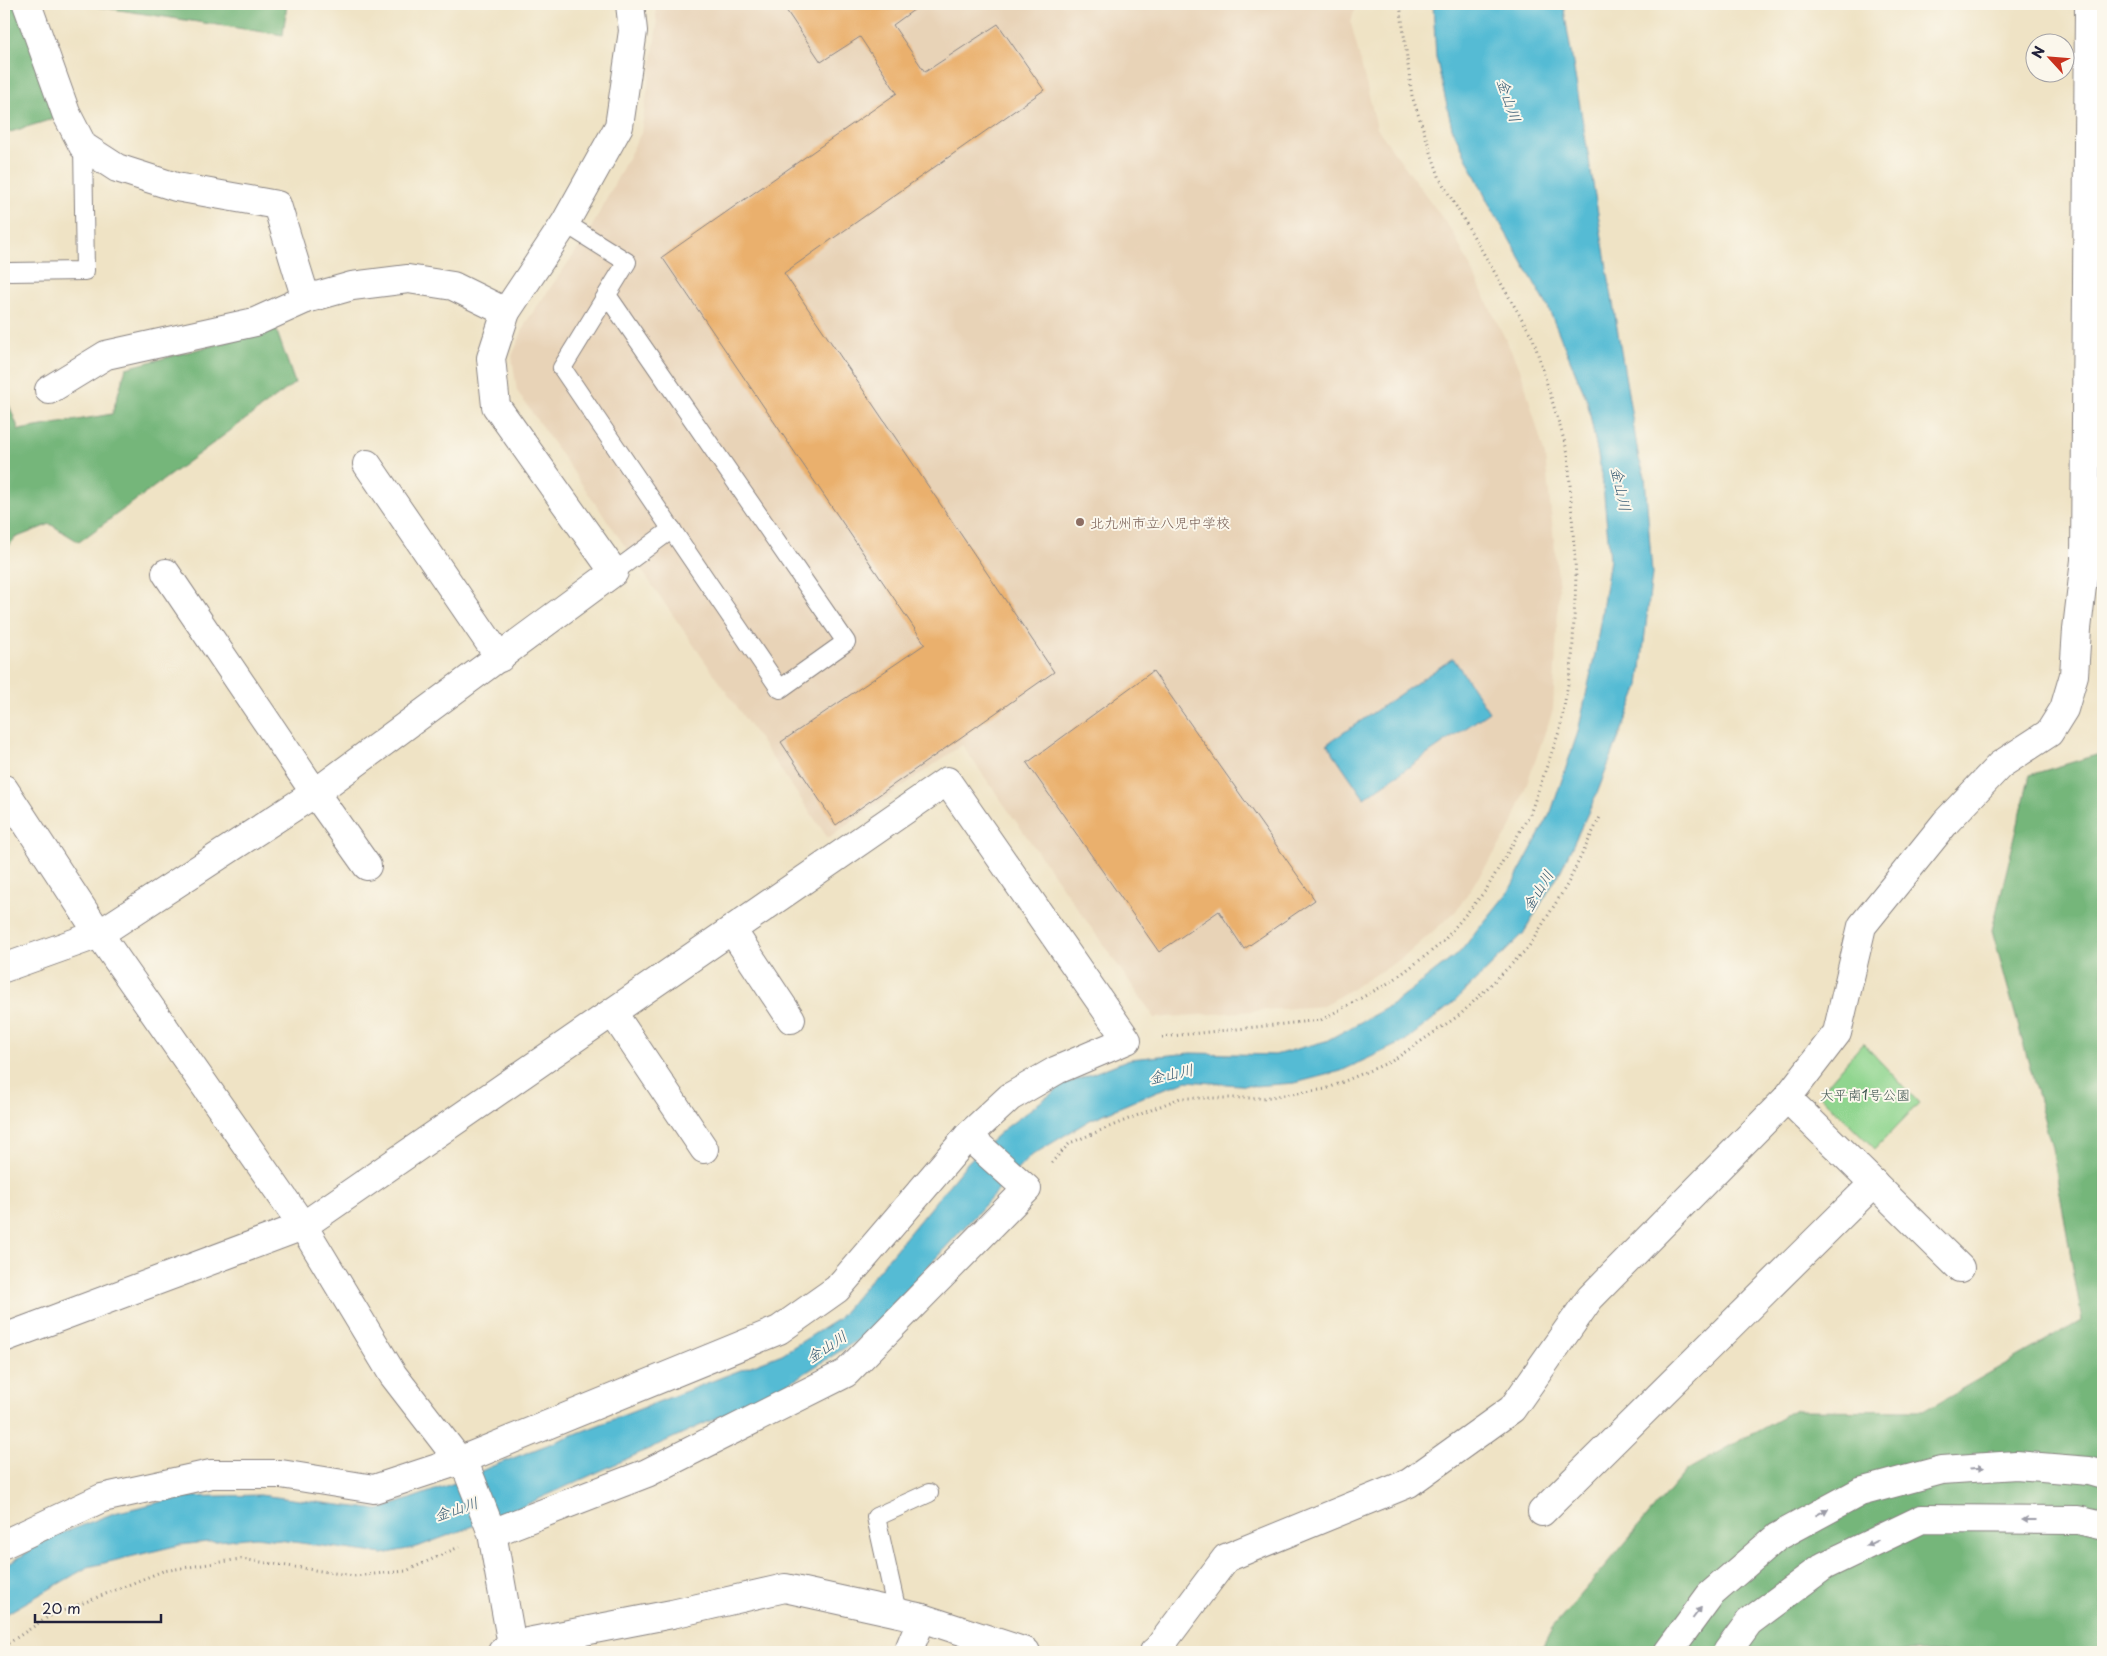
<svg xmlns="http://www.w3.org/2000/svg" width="2107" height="1656" font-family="'Playpen Sans','Klee One',sans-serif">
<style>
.built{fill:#e8d3b7}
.green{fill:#90d58f;stroke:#597c65}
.forest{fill:#74b67a;stroke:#4b6c5a}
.water{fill:#55bbd4;stroke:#3c6e88}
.building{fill:#eab06d}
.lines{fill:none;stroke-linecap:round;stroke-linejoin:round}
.lane-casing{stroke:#888280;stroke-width:20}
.street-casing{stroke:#888280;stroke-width:30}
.highway-casing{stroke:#888280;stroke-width:30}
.path{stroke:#888280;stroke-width:3;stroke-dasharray:1 4;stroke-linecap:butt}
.lane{stroke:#fff;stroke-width:18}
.street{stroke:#fff;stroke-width:28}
.highway{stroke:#fff;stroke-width:28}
.oneway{fill:#9c9ca7}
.education-dot{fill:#8d6e63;stroke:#fbf7ec;stroke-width:2}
.labels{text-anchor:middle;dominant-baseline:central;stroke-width:4;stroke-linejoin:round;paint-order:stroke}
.education-label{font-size:14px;fill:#785e54;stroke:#fbf7ec;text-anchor:start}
.park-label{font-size:14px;fill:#435854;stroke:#fbf7ec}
.water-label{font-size:15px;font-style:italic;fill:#345871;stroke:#fbf7ec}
</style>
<rect width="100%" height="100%" fill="#fbf7ec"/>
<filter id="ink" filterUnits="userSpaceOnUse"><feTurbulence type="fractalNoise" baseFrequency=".02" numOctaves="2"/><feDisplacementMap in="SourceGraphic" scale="10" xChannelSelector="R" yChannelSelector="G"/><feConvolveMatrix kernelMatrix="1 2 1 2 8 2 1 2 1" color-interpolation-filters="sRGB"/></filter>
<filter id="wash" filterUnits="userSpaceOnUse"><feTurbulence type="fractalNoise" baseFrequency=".0096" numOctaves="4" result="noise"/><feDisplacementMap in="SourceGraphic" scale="20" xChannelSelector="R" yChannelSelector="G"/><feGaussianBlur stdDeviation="1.12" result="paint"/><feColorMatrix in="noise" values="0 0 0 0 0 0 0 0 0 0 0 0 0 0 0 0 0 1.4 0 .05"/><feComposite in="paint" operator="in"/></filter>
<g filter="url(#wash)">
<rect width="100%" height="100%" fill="#efe3c5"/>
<!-- built -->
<polygon class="built" points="655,4 1356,4 1351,23 1377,128 1454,234 1521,371 1545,456 1559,588 1553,710 1511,828 1456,911 1404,957 1323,1006 1155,1018 962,745 828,838 517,391 512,356 526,322 587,236 641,133 657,27"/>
<!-- green -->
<polygon class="green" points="1863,1043 1919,1103 1875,1149 1819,1094"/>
<!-- forest -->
<g class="forest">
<polygon points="4,4 17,4 59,117 4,134"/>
<polygon points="80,4 287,4 283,35"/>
<polygon points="276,329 295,383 79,542 50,524 15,538 4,552 4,392 19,430 112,414 126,368"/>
<polygon points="2103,753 2103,1652 1540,1652 1552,1629 1687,1470 1796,1410 1923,1411 2082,1320 2052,1148 1992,930 2030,775"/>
</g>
<!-- water -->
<g class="water">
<polygon points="1433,4 1563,4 1639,459 1645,476 1652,574 1644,642 1639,686 1596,796 1561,870 1523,934 1451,1005 1405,1041 1341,1071 1295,1083 1253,1086 1187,1081 1157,1091 1090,1120 1029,1157 864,1336 778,1390 508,1513 417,1547 383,1554 256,1537 179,1545 88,1567 4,1615 4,1567 50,1538 114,1513 182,1497 260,1495 379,1510 460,1481 490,1467 782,1354 838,1319 968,1162 1003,1130 1063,1085 1130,1059 1191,1053 1275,1055 1326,1041 1392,1005 1460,952 1509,891 1551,812 1578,732 1596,649 1610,559 1602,475 1587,400 1547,305 1488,202 1452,128 1436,57"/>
<polygon points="1453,658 1489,712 1364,798 1327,744"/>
</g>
<g id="blocks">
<!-- building -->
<g class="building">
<polygon points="782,4 922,4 893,25 925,72 998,24 1044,90 784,273 1054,672 836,825 781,742 925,644 662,257 897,93 860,37 821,62"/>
<polygon points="1153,671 1315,900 1244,949 1219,911 1159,952 1027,763"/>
</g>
</g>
</g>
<g filter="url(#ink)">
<use href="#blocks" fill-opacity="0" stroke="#888280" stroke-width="1"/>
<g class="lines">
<!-- lane casing -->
<g class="lane-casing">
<g id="lane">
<polyline points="565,223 627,262 562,368 780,689 846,642 607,295"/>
<polyline points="10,272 85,271 83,146"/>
<polyline points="614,572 672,529"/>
<polyline points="897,1612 876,1517 929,1493"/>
</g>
</g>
<!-- street casing -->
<g class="street-casing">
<g id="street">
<polyline points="27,4 66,113 83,146 117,168 176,187 277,205 306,299 352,286 408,279 453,286 506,312"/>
<polyline points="49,390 106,355 255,322 306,299"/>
<polyline points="367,464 500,658"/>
<polyline points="166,573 315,793 367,866"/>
<polyline points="4,789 99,934 303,1226 393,1375 468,1472 492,1533 512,1645"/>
<polyline points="732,930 791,1019"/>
<polyline points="4,968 99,934 315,793 614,572 496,406 491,358 506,312 565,223 619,126 633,31 630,4"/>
<polyline points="613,1013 704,1149"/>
<polyline points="1787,1098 1960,1268"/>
<polyline points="4,1338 303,1226 947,781 1127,1040 1057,1070 1010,1097 968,1136 837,1289 779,1330 459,1461 374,1489 281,1474 211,1474 102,1498 4,1544"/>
<polyline points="1542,1512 1874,1183"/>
<polyline points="492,1533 647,1473 846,1373 1027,1189 968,1136"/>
<polyline points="502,1652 512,1645 672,1614 785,1588 922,1618 1026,1652"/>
<polyline points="908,1652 922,1618"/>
<polyline points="1154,1652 1157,1650 1226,1558 1409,1483 1512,1409 1590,1298 1787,1098 1837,1033 1862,926 1946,822 2000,765 2049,733 2064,709 2074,675 2077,629 2085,560 2089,4"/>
</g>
</g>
<!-- highway casing -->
<g class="highway-casing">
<g id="highway">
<polyline points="1668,1652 1710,1595 1777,1537 1860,1492 1942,1470 2016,1465 2089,1471 2103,1475"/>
<polyline points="1727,1652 1749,1622 1824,1566 1922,1519 2078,1520 2103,1526"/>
</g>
</g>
<!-- path -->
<g class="path">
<polyline points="1162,1037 1321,1020 1392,981 1441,944 1486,890 1530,814 1560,729 1572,662 1576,577 1568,453 1533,338 1440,179 1412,96 1400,4"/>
<polyline points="1051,1163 1070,1143 1180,1098 1263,1098 1326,1089 1392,1061 1461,1014 1528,948 1567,885 1601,815"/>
<polyline points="4,1646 48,1617 163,1571 241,1559 354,1576 406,1571 459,1547"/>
</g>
<!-- lane -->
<use href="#lane" class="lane"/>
<!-- street -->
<use href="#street" class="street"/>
<!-- highway -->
<use href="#highway" class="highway"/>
</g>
<!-- one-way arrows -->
<defs><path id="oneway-solid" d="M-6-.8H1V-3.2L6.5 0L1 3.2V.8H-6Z" transform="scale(1.25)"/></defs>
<g class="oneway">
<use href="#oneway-solid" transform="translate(1977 1468) rotate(-4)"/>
<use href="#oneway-solid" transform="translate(1822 1512) rotate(-29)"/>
<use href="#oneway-solid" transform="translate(2029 1520) rotate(-180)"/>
<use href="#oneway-solid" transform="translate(1872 1543) rotate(154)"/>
<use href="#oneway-solid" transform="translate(1697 1613) rotate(-53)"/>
</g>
</g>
<!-- markers -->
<circle class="education-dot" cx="1080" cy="522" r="5"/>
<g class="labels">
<!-- education labels -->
<g class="education-label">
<text x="1090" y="522">北九州市立八児中学校</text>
</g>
<!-- park labels -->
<g class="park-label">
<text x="1865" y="1094">大平南1号公園</text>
</g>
<!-- water labels -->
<g class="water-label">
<text transform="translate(1510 100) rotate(72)">金山川</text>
<text transform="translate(1622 489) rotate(78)">金山川</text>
<text transform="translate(1537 890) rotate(-59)">金山川</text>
<text transform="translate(1171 1073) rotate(-12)">金山川</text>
<text transform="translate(826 1346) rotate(-33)">金山川</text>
<text transform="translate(456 1508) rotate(-18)">金山川</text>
</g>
</g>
<!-- margin -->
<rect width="2107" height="1656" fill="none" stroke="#fbf7ec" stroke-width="20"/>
<!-- north arrow -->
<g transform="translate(2050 58) rotate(296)"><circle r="24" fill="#fbf7ec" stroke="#a4a2a5"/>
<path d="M0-4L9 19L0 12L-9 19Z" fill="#c8321e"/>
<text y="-8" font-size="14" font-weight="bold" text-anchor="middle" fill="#22223b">N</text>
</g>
<!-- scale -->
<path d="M35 1614v8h126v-8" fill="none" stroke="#22223b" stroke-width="2.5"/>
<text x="42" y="1614" font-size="15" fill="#22223b" stroke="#fbf7ec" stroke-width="4" paint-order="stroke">20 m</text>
</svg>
